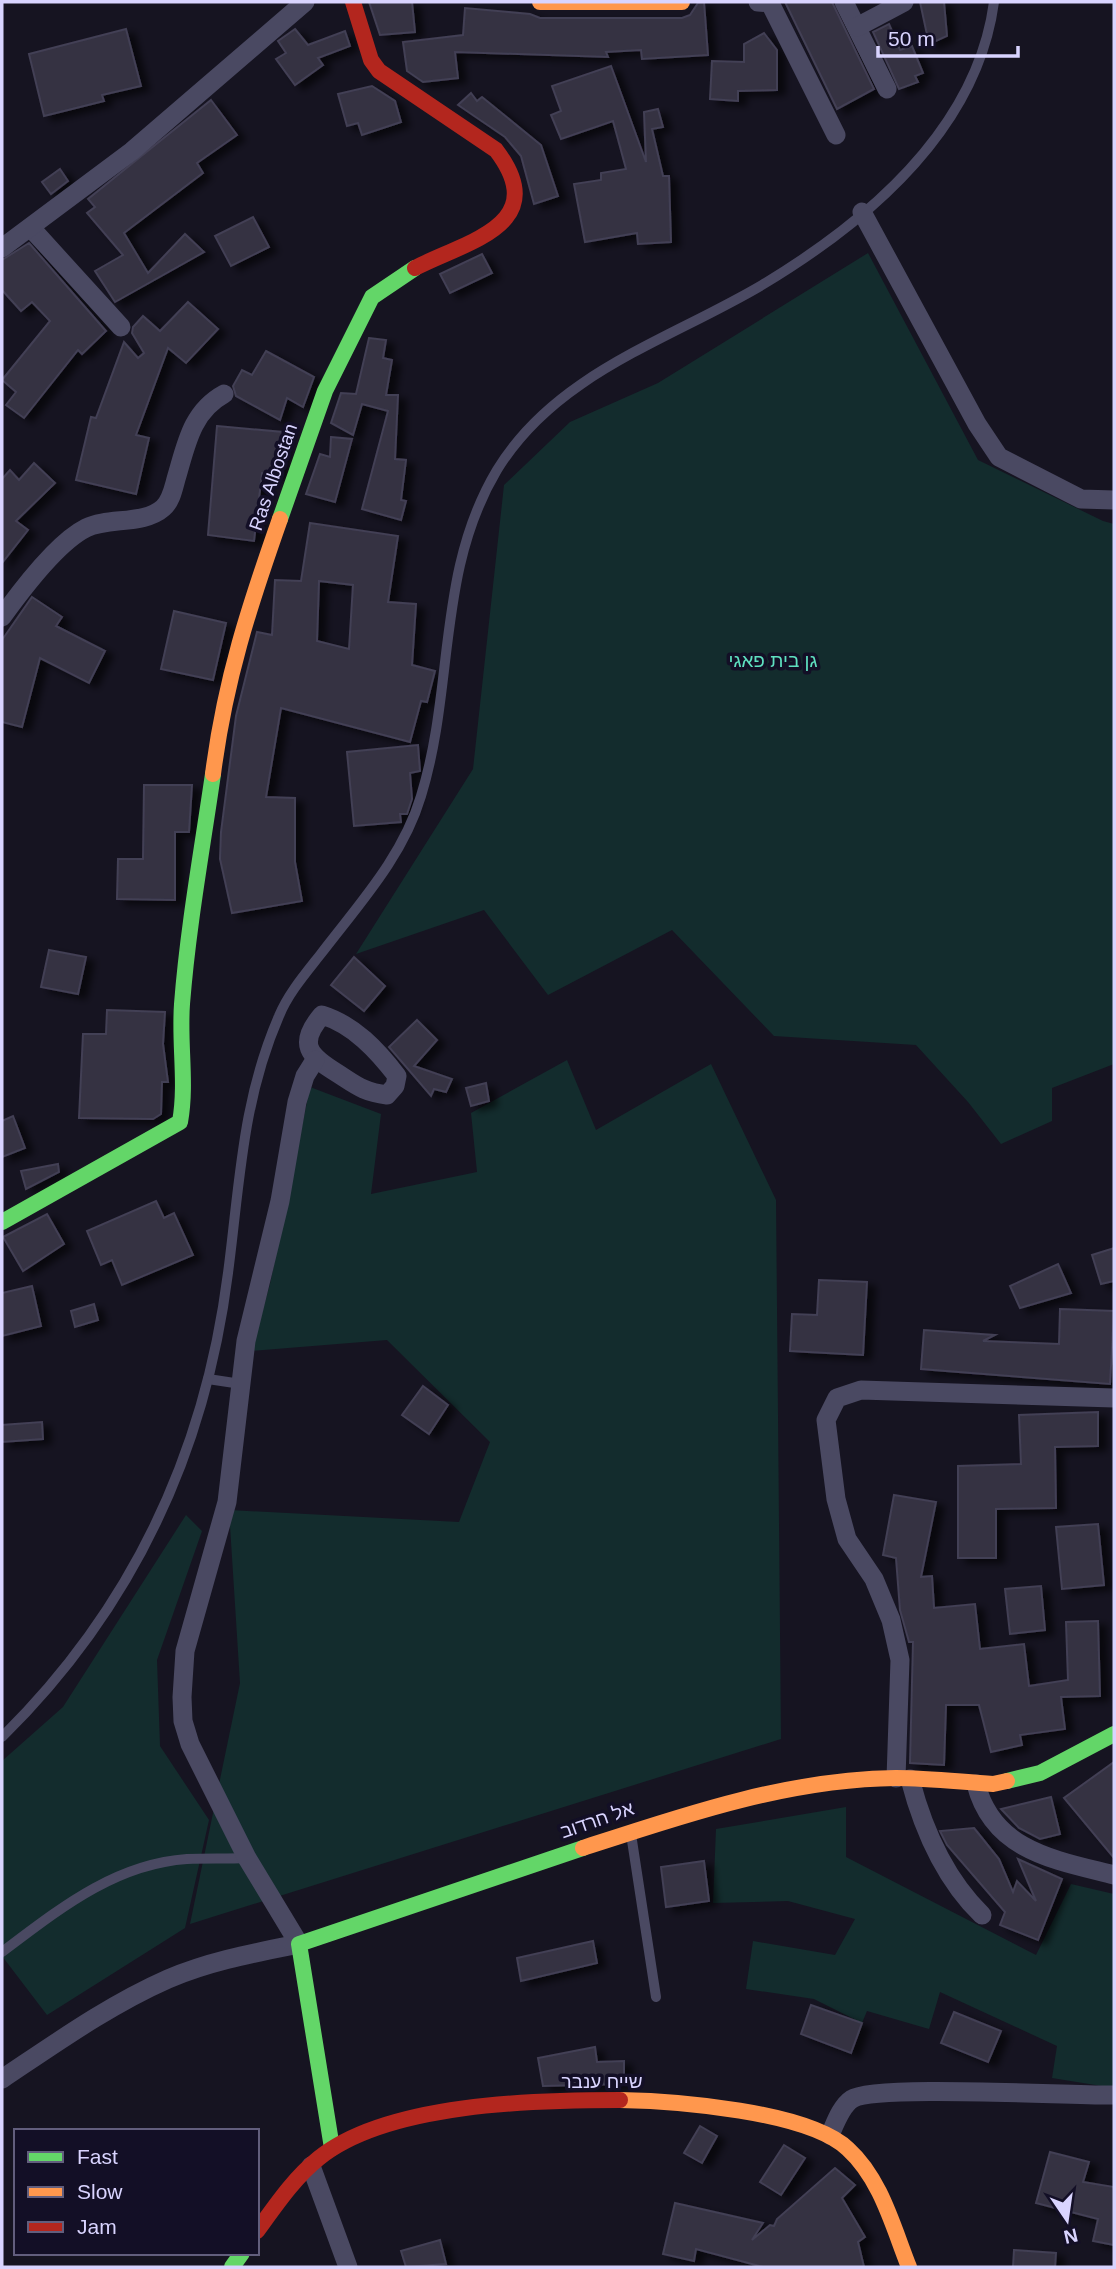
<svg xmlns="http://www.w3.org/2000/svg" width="1116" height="2269" font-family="Helvetica,'Noto Sans Hebrew',sans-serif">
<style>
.green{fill:#132c2d}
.building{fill:#343243;stroke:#433f54;stroke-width:2;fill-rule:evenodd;filter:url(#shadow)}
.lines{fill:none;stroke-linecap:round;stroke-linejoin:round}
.lane{stroke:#4a4962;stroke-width:10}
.street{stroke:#4a4962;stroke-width:19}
.fast{stroke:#63d668;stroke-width:16}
.slow{stroke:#ff974d;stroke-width:16}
.jam{stroke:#b3261e;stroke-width:16}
.labels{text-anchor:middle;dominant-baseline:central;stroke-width:7;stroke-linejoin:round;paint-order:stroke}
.street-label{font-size:19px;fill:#d9d4ff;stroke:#130f26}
.park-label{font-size:19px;fill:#5fe0c0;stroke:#130f26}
</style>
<defs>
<filter id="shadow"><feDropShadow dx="8" dy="4.5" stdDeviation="3.5" flood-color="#0009"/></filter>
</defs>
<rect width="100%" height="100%" fill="#161421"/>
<!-- green -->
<g class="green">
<polygon points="868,253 978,460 1103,521 1114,524 1114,1064 1052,1088 1052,1121 1001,1144 968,1102 916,1045 774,1036 672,930 548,995 484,910 356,954 473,769 504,485 570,422 658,383"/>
<polygon points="567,1060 596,1130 711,1064 776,1200 781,1739 190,1924 240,1683 229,1510 459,1522 490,1442 387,1340 251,1351 270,1284 310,1087 381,1114 371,1194 477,1172 471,1113"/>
<polygon points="186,1515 202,1531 157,1660 160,1746 209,1820 185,1928 47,2015 2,1956 2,1761 63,1707"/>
<polygon points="846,1807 846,1857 1036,1955 1071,1884 1114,1894 1114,2088 1052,2078 1057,2046 940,1992 929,2029 867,2011 862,2023 814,1999 746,1989 753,1941 835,1955 855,1919 788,1901 713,1903 716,1829"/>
</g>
<!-- building -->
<g class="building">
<polygon points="369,2 412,2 415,32 380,35"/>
<polygon points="704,2 708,55 642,59 641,50 606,52 608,57 455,52 458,78 423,82 407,71 403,42 463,35 465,8 530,14 540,18 682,18 690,15 698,3"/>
<polygon points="785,2 832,2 874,89 837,109"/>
<polygon points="920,2 944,2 947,36 929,44"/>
<polygon points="889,24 900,50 912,46 923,73 915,76 918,82 899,89 873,32"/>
<polygon points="126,29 141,86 102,95 104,101 44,116 29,54"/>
<polygon points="295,29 308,45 345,31 350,46 318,58 323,65 295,85 276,59 286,53 278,41"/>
<polygon points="764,33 777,50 777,90 738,91 738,101 710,99 712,61 744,62 744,44"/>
<polygon points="611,66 646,162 644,112 658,109 663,127 652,129 663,176 669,176 671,242 638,244 637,233 585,242 574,184 601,180 601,173 626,169 613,121 561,139 551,115 561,111 552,86"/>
<polygon points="372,86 395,101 401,122 362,135 358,123 347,126 338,94"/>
<polygon points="471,93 477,101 482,97 541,145 558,196 534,204 521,156 505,137 458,105"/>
<polygon points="211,100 237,135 197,163 203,173 124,233 148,273 185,234 204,252 115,302 95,271 123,255 87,213 95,207 88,199"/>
<polygon points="60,169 68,181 51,194 42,182"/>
<polygon points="253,217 269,247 231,266 215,236"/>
<polygon points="29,243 106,331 82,354 78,350 24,418 6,405 16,392 2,380 50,321 32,302 21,311 2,290 2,260"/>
<polygon points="482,254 492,273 450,293 440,274"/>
<polygon points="188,302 218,329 186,363 168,348 136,435 149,438 136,494 76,480 91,417 96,418 124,342 138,358 144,353 132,333 133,327 143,316 160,331"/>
<polygon points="369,338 386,340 383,358 392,360 386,395 398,395 395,459 406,460 401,500 406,501 401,520 362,509 388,411 362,404 353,435 331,423 341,393 356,394"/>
<polygon points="266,351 314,377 303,407 287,398 280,420 236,396 233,386 242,370 252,375"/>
<polygon points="217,426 283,432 279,475 262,473 254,541 208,535"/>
<polygon points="331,437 352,439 335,502 306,494 320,454 330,457"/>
<polygon points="34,463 55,483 16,521 28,530 2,563 2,479 10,470 19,480"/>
<path d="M310 523 398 536 388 602 416 604 412 665 435 671 427 702 421 701 410 742 281 708 266 797 295 798V862L302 901 232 913 220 859 221 832 236 716 257 632 272 635 275 580 301 581ZM319 581 353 585 349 649 317 641Z"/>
<polygon points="32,597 62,617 56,626 105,651 89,683 40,658 22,727 2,722 2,640"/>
<polygon points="174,611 226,623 213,680 161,669"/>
<polygon points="418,745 420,771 410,773 412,799 407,814 400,814 401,822 354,826 347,752"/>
<polygon points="144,785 192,785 189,832 175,832 175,900 117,899 118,859 143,859"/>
<polygon points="49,950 86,957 78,994 41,987"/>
<polygon points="354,957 385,986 364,1011 331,985"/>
<polygon points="107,1010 165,1012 163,1044 168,1082 162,1082 161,1114 153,1119 79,1118 83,1034 106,1034"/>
<polygon points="417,1020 437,1040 414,1066 452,1079 446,1092 434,1089 431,1096 389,1047"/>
<polygon points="486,1083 489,1101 471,1106 466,1088"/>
<polygon points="13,1116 25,1148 2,1157 2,1121"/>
<polygon points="58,1164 59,1172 26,1189 21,1171"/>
<polygon points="156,1201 164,1218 174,1213 193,1255 122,1285 112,1260 101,1265 87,1231"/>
<polygon points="47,1214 64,1244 23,1271 3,1237"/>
<polygon points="1114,1248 1114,1281 1101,1284 1092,1255"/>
<polygon points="1058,1264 1071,1293 1020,1308 1010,1286"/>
<polygon points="819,1280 867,1282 863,1355 790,1351 792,1314 817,1315"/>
<polygon points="32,1286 41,1326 2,1336 2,1293"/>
<polygon points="94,1304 98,1320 75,1327 71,1311"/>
<polygon points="1060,1309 1114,1311 1110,1384 921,1369 924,1330 995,1335 983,1341 1059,1344"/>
<polygon points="423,1386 448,1405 429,1434 402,1415"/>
<polygon points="1098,1412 1098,1446 1055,1447 1056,1508 996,1509 996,1558 958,1558 958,1466 1021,1464 1019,1415"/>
<polygon points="42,1422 43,1439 2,1442 2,1425"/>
<polygon points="894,1495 936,1502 921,1577 932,1576 934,1608 975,1604 980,1649 1024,1644 1029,1686 1068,1680 1066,1622 1098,1621 1100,1696 1061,1697 1065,1729 1020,1735 1022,1745 991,1752 979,1705 946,1705 944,1765 910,1763 913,1642 909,1642 900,1610 896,1558 883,1555"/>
<polygon points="1098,1524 1104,1585 1062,1589 1056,1527"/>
<polygon points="1041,1586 1045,1630 1010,1634 1005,1589"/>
<polygon points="1114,1762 1114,1858 1064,1798"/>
<polygon points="1051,1797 1060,1834 1040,1839 1019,1828 1001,1809"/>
<polygon points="974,1828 999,1859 1013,1892 1017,1881 1036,1901 1018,1859 1062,1879 1038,1940 1000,1925 1005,1912 947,1845 940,1831"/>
<polygon points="704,1861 709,1901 666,1907 661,1867"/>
<polygon points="593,1941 597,1963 521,1981 517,1958"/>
<polygon points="811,2005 862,2023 851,2053 801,2034"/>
<polygon points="954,2012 1001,2031 988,2062 941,2043"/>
<polygon points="595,2047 597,2062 624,2061 624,2084 543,2086 538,2058"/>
<polygon points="700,2126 717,2136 702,2163 684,2153"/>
<polygon points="784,2145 805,2158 781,2195 760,2182"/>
<polygon points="1050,2152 1089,2162 1083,2182 1114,2187 1114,2245 1093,2241 1098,2219 1036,2203"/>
<polygon points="835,2168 855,2185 842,2198 865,2237 858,2242 864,2267 763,2267 696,2249 694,2261 663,2254 675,2203 763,2223 752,2240 770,2225 774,2226 777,2219"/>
<polygon points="440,2240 446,2264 406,2267 401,2251"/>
<polygon points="1014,2250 1056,2253 1055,2267 1013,2267"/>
</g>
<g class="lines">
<!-- lane -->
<g class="lane">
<polyline points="208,1379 241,1384"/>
<path d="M2 1737C132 1609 205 1454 228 1273 240 1182 242 1101 279 1016 288 994 305 974 320 955 358 905 403 857 421 796 455 686 436 572 497 470 556 373 669 340 762 285 867 222 977 129 994 2"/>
<polyline points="631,1834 656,1997"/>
<path d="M2 1952C58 1910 114 1864 187 1859 207 1858 227 1859 246 1858"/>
</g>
<!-- street -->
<g class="street">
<polyline points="758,2 770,3 836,135"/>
<polyline points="844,2 887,89"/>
<polyline points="857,27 904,2"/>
<polyline points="862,212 977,424 999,457 1081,499 1114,500"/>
<polyline points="31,228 121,327"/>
<polyline points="2,248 132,151 305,2"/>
<path d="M2 617C20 592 58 542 86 528 108 517 144 525 163 508 171 501 173 490 176 479 186 446 191 412 224 394"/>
<path d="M322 1015C354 1025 377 1050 397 1076L395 1086 387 1095C363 1092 356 1085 337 1073 309 1056 297 1044 322 1015Z"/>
<polyline points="896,1778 900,1660 891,1620 874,1579 847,1539 836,1499 826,1420 837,1398 861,1390 1114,1398"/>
<path d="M910 1779C923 1829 944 1878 982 1915"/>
<path d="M976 1784C993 1851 1055 1860 1114 1875"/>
<path d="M2 2079C56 2043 109 2005 168 1979 210 1961 254 1953 299 1944L247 1858 190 1744 183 1721 182 1697 185 1651 227 1502 246 1341 280 1201 297 1102 305 1076 315 1060"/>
<path d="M830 2135C835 2124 841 2106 852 2099 873 2084 1074 2096 1114 2095"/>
<polyline points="311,2166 348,2267"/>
</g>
<!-- fast -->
<g class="fast">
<polyline points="280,519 325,391 372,297 415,268"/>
<path d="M2 1222 180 1122C187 1083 179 1044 182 1004 188 927 202 850 213 774"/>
<polyline points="1007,1781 1040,1773 1114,1734"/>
<polyline points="332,2148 299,1944 583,1848"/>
<polyline points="232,2267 242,2253"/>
</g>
<!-- slow -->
<g class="slow">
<polyline points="540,2 682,2"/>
<path d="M213 774C225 680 249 607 280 519"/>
<path d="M583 1848C683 1815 789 1779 896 1778 928 1778 961 1782 993 1784L1007 1781"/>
<path d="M620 2100C675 2101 808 2111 848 2149 881 2179 893 2227 909 2267"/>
</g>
<!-- jam -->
<g class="jam">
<path d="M353 2 371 60 379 71 496 150C553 225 467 241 415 268"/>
<path d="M257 2231C276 2205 294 2178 319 2158 387 2103 535 2100 620 2100"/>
</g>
</g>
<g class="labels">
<!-- street labels -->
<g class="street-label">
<text transform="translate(273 477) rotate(-71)">Ras Albostan</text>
<text transform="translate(597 1820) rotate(-19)">אל חרדוב</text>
<text x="602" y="2081">שייח ענבר</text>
</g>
<!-- park labels -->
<g class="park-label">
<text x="773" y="660">גן בית פאגי</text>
</g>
</g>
<!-- border -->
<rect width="1116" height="2269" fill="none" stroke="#d9d4ff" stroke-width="7"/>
<!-- legend -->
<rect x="14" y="2129" width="245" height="126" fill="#130f26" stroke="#625e7d" stroke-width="2"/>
<rect x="28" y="2152" width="35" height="10" fill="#63d668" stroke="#625e7d" stroke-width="2"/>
<text x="77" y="2164" font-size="21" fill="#d9d4ff">Fast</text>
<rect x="28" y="2187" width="35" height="10" fill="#ff974d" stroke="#625e7d" stroke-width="2"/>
<text x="77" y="2199" font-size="21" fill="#d9d4ff">Slow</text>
<rect x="28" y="2222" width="35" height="10" fill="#b3261e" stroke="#625e7d" stroke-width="2"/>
<text x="77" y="2234" font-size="21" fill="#d9d4ff">Jam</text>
<!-- north arrow -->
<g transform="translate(1067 2220) rotate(167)" stroke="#130f26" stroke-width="5" paint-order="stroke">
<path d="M0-5L12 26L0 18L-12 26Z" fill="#d9d4ff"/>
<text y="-10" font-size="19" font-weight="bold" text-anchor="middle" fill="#d9d4ff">N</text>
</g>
<!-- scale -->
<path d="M878 46v10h140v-10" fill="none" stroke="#d9d4ff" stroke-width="3.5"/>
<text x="888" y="46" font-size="21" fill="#d9d4ff" stroke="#130f26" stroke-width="5" paint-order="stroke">50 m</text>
</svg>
